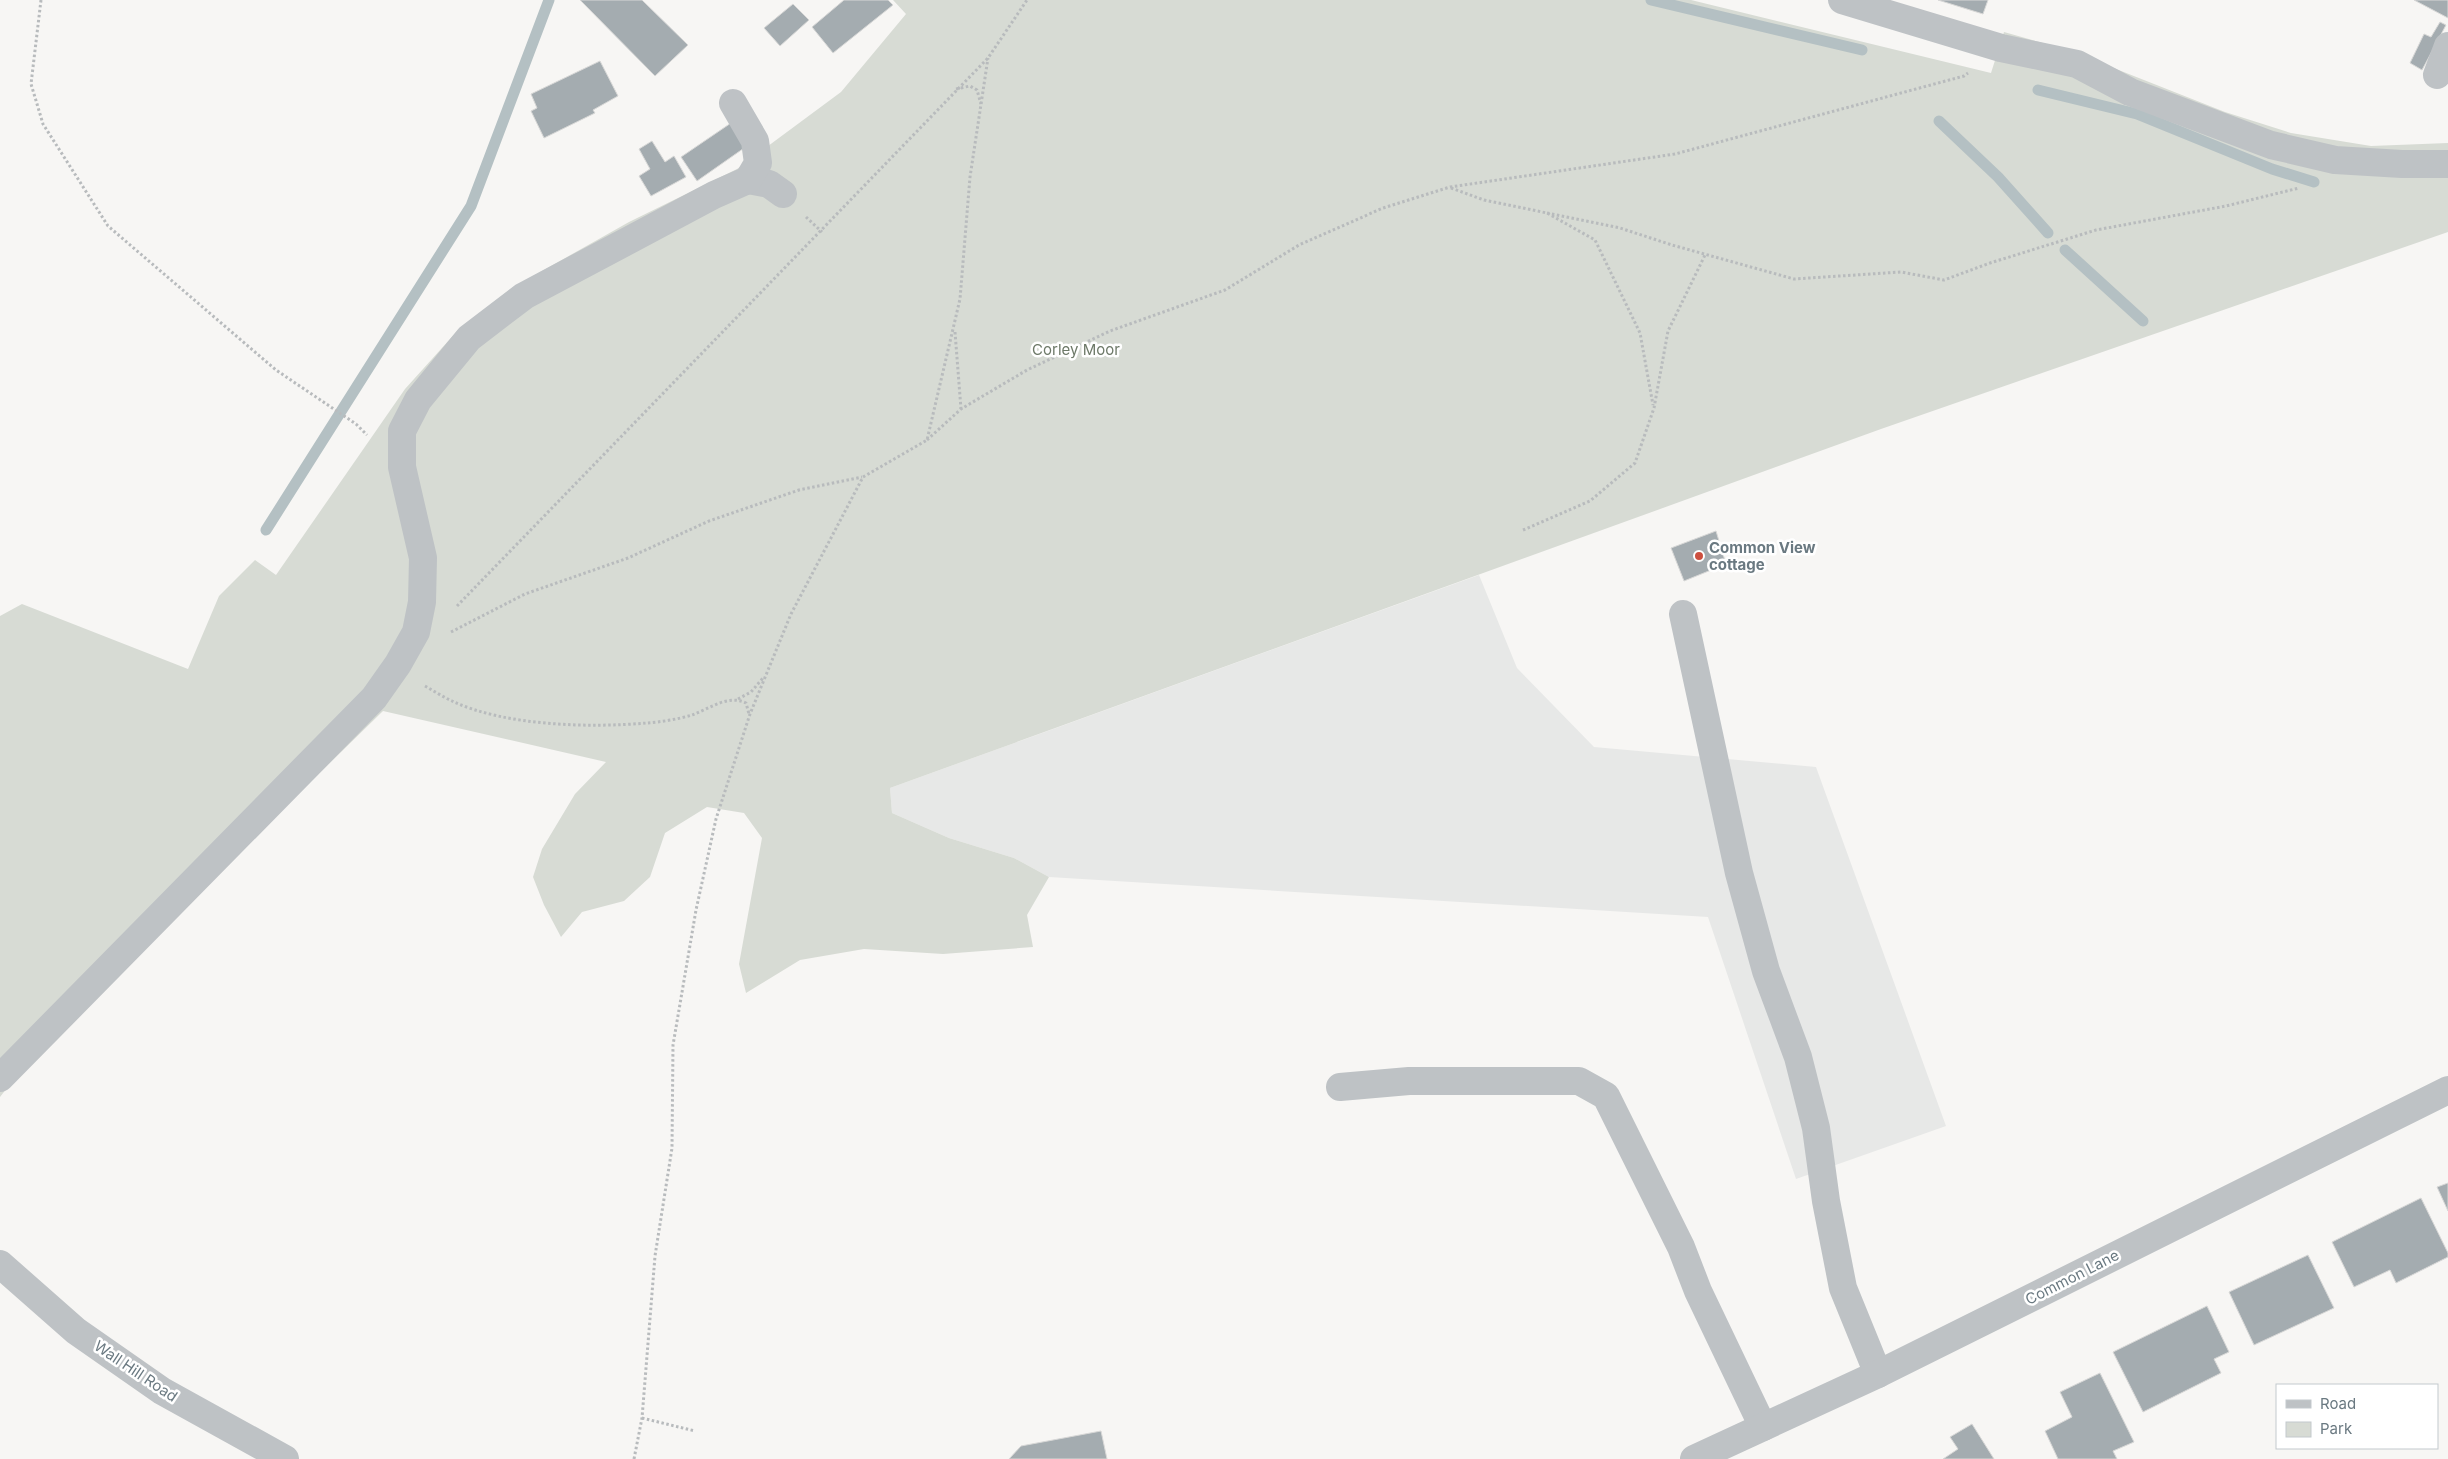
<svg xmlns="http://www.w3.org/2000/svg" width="2448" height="1459" font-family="Inter,sans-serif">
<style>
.built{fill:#e7e8e7}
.green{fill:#d7dbd4}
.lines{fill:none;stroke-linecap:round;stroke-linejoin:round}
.stream{stroke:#b4c0c3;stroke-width:11}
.building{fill:#a4acb0;stroke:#d8d8d7}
.path{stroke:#b8bbbd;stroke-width:3;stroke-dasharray:2.5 2.5;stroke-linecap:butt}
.minor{stroke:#bec2c5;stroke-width:28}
.poi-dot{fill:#cc4f3f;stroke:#fff;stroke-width:2}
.labels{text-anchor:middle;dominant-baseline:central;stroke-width:5;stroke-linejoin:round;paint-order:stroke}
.park-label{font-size:15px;fill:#6d7968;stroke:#fff}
.poi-label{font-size:15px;font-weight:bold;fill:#6a7981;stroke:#fff;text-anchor:start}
.street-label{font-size:15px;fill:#6a7981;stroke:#fff}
</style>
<rect width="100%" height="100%" fill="#f7f6f4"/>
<!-- built -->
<polygon class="built" points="1479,575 1517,668 1594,747 1816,767 1946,1126 1796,1179 1708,917 1049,877 1014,858 949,838 892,813 890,788"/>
<!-- green -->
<polygon class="green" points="893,0 1691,0 1991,73 2004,32 2068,50 2225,112 2291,133 2371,146 2448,143 2448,232 1881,429 890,788 892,813 949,838 1014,858 1049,877 1027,915 1033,947 943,954 864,949 800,960 746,993 739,964 762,838 744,813 707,807 665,833 650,877 624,901 582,912 561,937 544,905 533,877 542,849 575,794 606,762 383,711 123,965 14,1079 0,1097 0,616 22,604 188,669 219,596 255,560 276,575 405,389 459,329 512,288 629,222 737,169 841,92 906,14"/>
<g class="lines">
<!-- stream -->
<g class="stream">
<polyline points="1651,0 1862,50"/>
<polyline points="2038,90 2137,114 2272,169 2314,182"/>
<polyline points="1939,121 1998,177 2048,233"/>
<polyline points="2065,250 2143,321"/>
<polyline points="266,530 471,206 549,0"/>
</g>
</g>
<!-- building -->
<g class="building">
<polygon points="580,0 642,0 688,45 655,76"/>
<polygon points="844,0 888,0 893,5 833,53 812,27"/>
<polygon points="1938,0 1988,0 1983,14"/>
<polygon points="2414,0 2448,0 2448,18"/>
<polygon points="793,4 809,20 780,46 764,28"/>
<polygon points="2440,22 2446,25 2422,70 2410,63 2424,34 2431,37"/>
<polygon points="600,61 618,96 593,110 595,113 544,138 531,111 537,108 531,94"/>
<polygon points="731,123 747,146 697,181 681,157"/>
<polygon points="652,141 665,162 674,156 686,177 651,196 639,176 650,169 639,149"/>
<polygon points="1716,531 1726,564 1684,581 1671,548"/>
<polygon points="2448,1183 2448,1211 2437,1187"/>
<polygon points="2421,1198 2448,1253 2448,1257 2396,1283 2390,1270 2354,1287 2332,1242"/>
<polygon points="2308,1255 2334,1308 2254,1345 2229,1292"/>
<polygon points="2207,1306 2229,1352 2214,1359 2221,1373 2143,1412 2113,1352"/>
<polygon points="2100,1373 2134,1442 2113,1451 2117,1459 2058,1459 2045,1431 2072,1417 2060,1392"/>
<polygon points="1972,1424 1994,1459 1943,1459 1958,1449 1950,1437"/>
<polygon points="1101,1431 1107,1459 1009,1459 1021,1446"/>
</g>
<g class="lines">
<!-- path -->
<g class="path">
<polyline points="41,0 31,84 43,124 108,226 276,370 356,424 367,435"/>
<polyline points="956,89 970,86 977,90 981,104"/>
<polyline points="1451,188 1484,200 1547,213 1595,240 1640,333 1653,405"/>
<polyline points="1547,213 1620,228 1672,245 1794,279 1901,272 1944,280 1990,263 2096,230 2226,206 2299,188"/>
<polyline points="806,217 822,232"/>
<polyline points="955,332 961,409"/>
<polyline points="927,440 961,409 1027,370 1110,331 1225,290 1299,245 1383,208 1450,187 1675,154 1964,76 1968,73"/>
<polyline points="1523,530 1590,501 1635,463 1654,408 1668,331 1705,255"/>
<polyline points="457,606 988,58 1027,0"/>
<polyline points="451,632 525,594 628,558 709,521 799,490 862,477"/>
<path d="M425 686C434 691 443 697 452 701 505 726 589 728 647 723 661 722 679 719 692 715 709 709 728 694 746 703L749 714"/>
<polyline points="738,699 751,692 763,678"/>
<polyline points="642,1418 695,1431"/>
<polyline points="634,1459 642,1418 655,1256 672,1148 673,1045 696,910 716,819 750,714 791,614 863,477 927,440 960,299 970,177 988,58"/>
</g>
<!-- minor -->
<g class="minor">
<polyline points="1842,0 2001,48 2077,64 2130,92 2271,145 2335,160 2402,164 2448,164"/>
<polyline points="2437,75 2448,46"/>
<polyline points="748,180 769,184 783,194"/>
<polyline points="1683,614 1739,873 1766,971 1798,1057 1816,1128 1826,1201 1843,1288 1878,1374"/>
<polyline points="0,1078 374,698 398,664 416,632 422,602 423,558 402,467 402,431 418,400 469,338 524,296 714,195 748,180 758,163 755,141 733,103"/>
<polyline points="1340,1087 1409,1081 1579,1081 1606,1096 1681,1247 1698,1291 1763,1427"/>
<polyline points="0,1264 76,1331 162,1391 285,1459"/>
<polyline points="1694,1459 1878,1374 2448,1090"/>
</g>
</g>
<!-- markers -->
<circle class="poi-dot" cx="1699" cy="556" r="5"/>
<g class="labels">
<!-- park labels -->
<g class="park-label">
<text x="1076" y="349">Corley Moor</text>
</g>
<!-- poi labels -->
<g class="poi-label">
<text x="1709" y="547">Common View<tspan x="1709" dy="17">cottage</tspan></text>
</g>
<!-- street labels -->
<g class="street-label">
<text transform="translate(2072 1277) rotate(-27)">Common Lane</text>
<text transform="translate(136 1371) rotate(34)">Wall Hill Road</text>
</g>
</g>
<!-- legend -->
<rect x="2276" y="1384" width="162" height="65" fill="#ffffff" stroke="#c3c9cd"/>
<rect x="2286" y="1400" width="25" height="8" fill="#bec2c5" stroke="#c3c9cd"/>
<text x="2320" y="1409" font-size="15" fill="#6a7981">Road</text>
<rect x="2286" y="1422" width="25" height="15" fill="#d7dbd4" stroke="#c3c9cd"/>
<text x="2320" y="1434" font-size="15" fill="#6a7981">Park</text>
</svg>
